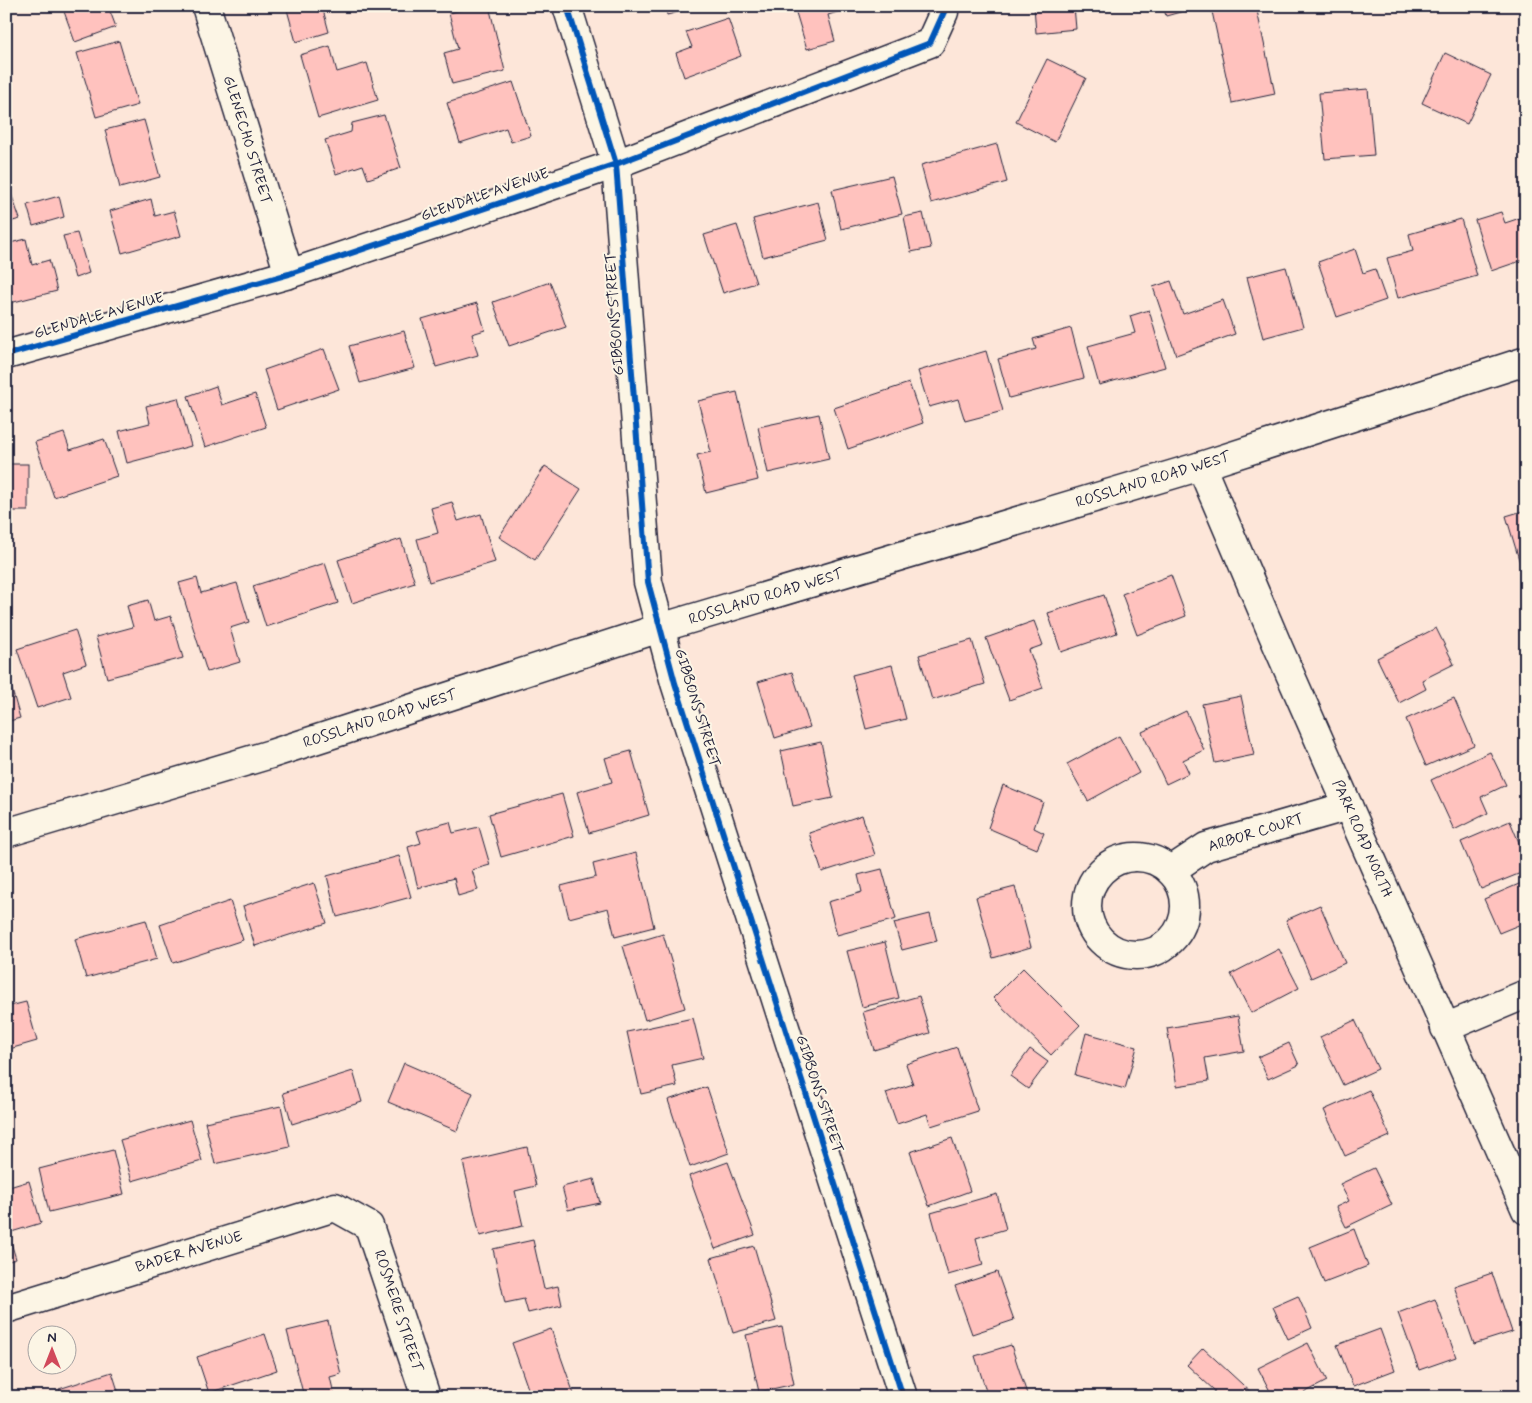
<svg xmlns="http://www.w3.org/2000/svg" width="1532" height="1403" font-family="Mynerve,sans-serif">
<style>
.building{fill:#ffc2be;stroke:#22223b}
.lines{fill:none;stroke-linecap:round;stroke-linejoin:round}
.minor-casing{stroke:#22223b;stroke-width:31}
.major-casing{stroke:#22223b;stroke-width:31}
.minor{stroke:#fcf5e5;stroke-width:28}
.major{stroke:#fcf5e5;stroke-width:28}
.cycleway-casing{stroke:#fcf5e5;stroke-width:9}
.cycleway{stroke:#0057b8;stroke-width:6}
.labels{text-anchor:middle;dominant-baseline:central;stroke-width:4;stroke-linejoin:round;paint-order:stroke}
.street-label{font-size:15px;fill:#22223b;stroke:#fcf5e5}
</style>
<rect width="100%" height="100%" fill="#fde6d9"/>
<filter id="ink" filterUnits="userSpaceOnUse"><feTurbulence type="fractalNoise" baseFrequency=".02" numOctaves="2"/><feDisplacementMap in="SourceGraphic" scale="10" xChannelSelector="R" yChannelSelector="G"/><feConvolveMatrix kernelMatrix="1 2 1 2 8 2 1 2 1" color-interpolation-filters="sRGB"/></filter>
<g filter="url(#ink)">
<!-- building -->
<g class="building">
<polygon points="62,6 108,6 116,27 75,42"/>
<polygon points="286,6 322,6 329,32 296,42"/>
<polygon points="477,6 489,6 505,71 452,84 444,53 458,49 449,13"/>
<polygon points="665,6 701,6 667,15"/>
<polygon points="794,6 857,6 828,15 835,41 807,49"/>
<polygon points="1034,6 1074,6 1076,29 1036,33"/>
<polygon points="1163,6 1197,6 1198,7 1166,16"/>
<polygon points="1256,6 1275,94 1232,103 1211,7"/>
<polygon points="728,18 741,56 684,77 676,53 692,47 686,32"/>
<polygon points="119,41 138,105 96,117 77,53"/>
<polygon points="330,46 337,72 367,63 378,100 318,118 300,55"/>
<polygon points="1445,53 1491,75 1467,124 1422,103"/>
<polygon points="1047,59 1086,78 1055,142 1016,122"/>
<polygon points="513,82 531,136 511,142 506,128 460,143 447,103"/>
<polygon points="1368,89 1374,155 1325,159 1319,93"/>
<polygon points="384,115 401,168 368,179 363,165 336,174 325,140 351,132 352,123"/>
<polygon points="144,120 160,177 120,188 105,130"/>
<polygon points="997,144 1007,182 931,203 921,165"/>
<polygon points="892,176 902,214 841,229 832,190"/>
<polygon points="6,179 20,219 6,223"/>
<polygon points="59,196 64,217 33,226 27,205"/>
<polygon points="151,199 155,216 174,211 181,236 122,253 110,211"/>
<polygon points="818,202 828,240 763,257 753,219"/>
<polygon points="1501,212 1505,223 1526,216 1526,259 1491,271 1475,220"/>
<polygon points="923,213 931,248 911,252 904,217"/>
<polygon points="1461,219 1477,276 1398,298 1387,258 1413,251 1409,234"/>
<polygon points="737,225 756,283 723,293 704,235"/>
<polygon points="77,233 89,273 75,278 63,236"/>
<polygon points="26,239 32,265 49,260 57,291 6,304 6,244"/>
<polygon points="1355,249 1363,273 1375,269 1386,300 1337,317 1318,262"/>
<polygon points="1286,267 1303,327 1263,338 1247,277"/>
<polygon points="1171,281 1183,314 1223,300 1235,334 1176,355 1153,287"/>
<polygon points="550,282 566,327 509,346 493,302"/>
<polygon points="477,303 485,330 472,334 478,355 436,367 422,319"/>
<polygon points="1149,310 1165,367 1099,385 1088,346 1135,333 1130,316"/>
<polygon points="1071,328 1084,378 1009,398 998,359 1036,349 1033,339"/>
<polygon points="404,331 415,368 360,383 349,346"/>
<polygon points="324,349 339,389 277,410 264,370"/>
<polygon points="986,351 1003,411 965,421 958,399 929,407 918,371"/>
<polygon points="909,383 923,423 848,449 834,408"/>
<polygon points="216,386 222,405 255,394 266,427 205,447 188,396"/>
<polygon points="737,392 758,480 706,493 697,455 711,452 698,401"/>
<polygon points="178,398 191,446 127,463 119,431 150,423 146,406"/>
<polygon points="819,414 829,459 768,473 758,427"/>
<polygon points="64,433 70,450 104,439 117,476 54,497 35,442"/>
<rect x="6" y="464" width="22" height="47"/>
<polygon points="545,466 581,489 535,560 499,537"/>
<polygon points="452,502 458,521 481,514 495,562 429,582 417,539 438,533 431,508"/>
<polygon points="1526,510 1526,583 1506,516"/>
<polygon points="401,539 415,583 352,603 338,560"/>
<polygon points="325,563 338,603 266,627 253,586"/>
<polygon points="1171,575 1186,616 1137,635 1122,594"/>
<polygon points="197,578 201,593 237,583 249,622 230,628 240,662 207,672 179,583"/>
<polygon points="1104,595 1117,633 1061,652 1048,613"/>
<polygon points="148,600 154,621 171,616 183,658 107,678 96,637 133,627 127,606"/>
<polygon points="1034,621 1043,645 1029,650 1043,688 1009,700 986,638"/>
<polygon points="1436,628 1454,664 1422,680 1426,689 1399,703 1377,658"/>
<polygon points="75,630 86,664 63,672 71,697 37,708 17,649"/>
<polygon points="972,640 985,684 932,700 919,655"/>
<polygon points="892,665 906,719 866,729 852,675"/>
<polygon points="6,669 20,718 6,722"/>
<polygon points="792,672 810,727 775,738 758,682"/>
<polygon points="1241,696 1254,755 1215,763 1202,704"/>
<polygon points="1454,698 1474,745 1426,766 1406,719"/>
<polygon points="1186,711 1204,750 1183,760 1189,773 1166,784 1142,732"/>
<polygon points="1119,736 1139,773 1088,801 1067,764"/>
<polygon points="821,742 833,798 793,806 781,751"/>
<polygon points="631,751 649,815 589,833 577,792 612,782 605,758"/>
<polygon points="1490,752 1506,785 1481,797 1488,813 1454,830 1431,780"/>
<polygon points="1003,785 1043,802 1034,828 1044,833 1037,849 988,828"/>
<polygon points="562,794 574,836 501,857 489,814"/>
<polygon points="862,815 875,855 822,872 809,833"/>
<polygon points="1510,821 1526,859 1526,871 1481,889 1461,842"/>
<polygon points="450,822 453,833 479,827 490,865 472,870 478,890 458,896 454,878 418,888 408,847 421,843 417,831"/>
<polygon points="636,853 654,927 615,937 608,908 569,918 561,886 596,877 593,864"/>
<polygon points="399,856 411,897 337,917 327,876"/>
<polygon points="882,869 896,919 837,935 828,902 862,892 858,875"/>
<polygon points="1526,881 1526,922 1499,933 1484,899"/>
<polygon points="314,883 327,923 255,946 243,906"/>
<polygon points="1015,887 1031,947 993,958 976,897"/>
<polygon points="230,901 243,940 173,963 160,925"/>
<polygon points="1320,905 1345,963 1311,978 1286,920"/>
<polygon points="930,914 937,941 902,950 894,923"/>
<polygon points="146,920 157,959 86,978 75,939"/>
<polygon points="663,934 685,1008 645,1020 623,946"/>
<polygon points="885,942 899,998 862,1007 847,951"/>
<polygon points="1279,949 1299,988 1251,1013 1231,974"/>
<polygon points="1023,968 1080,1025 1051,1055 993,998"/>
<polygon points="919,996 930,1033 874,1050 863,1012"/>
<polygon points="26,1002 37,1041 6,1050 6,1007"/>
<polygon points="1238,1016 1244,1051 1205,1058 1209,1081 1177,1086 1167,1028"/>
<polygon points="693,1018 703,1058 672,1065 677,1086 641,1094 627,1032"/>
<polygon points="1355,1020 1378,1069 1343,1085 1320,1037"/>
<polygon points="1086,1033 1137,1047 1125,1089 1075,1075"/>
<polygon points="1289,1043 1299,1065 1268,1079 1258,1057"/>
<polygon points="957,1047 978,1111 931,1126 927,1114 897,1124 886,1093 913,1084 906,1064"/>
<polygon points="1030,1049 1048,1062 1028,1089 1010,1076"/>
<polygon points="404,1063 473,1093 457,1131 388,1102"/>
<polygon points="353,1071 362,1102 292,1124 283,1093"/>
<polygon points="707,1087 729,1153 690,1167 668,1100"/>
<polygon points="1369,1090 1390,1136 1345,1156 1324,1110"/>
<polygon points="281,1106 290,1147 215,1164 205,1122"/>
<polygon points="190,1120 202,1161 132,1181 120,1140"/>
<polygon points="952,1138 970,1191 929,1206 910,1152"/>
<polygon points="527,1147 536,1186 515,1191 523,1226 480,1236 463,1162"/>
<polygon points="113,1150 124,1194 49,1212 39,1169"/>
<polygon points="728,1162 755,1235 715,1249 689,1176"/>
<polygon points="1374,1168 1392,1205 1346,1227 1336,1207 1349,1201 1340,1184"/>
<polygon points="594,1179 600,1203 568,1210 562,1187"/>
<polygon points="29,1181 41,1223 8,1233 16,1259 6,1262 6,1188"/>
<polygon points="997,1194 1006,1229 976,1238 983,1265 948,1275 931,1213"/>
<polygon points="1354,1229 1368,1266 1324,1283 1310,1247"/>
<polygon points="533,1240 544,1289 558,1286 562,1305 528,1313 524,1299 505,1303 493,1249"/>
<polygon points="754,1246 776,1321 733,1333 711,1258"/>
<polygon points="997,1272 1014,1320 972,1334 955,1286"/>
<polygon points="1492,1273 1512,1332 1474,1344 1454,1286"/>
<polygon points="1298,1296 1312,1328 1288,1339 1273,1307"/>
<polygon points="1435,1299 1456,1357 1419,1370 1398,1313"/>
<polygon points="328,1321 341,1374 330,1377 334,1394 321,1397 304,1397 287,1331"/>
<polygon points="782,1327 794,1384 759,1392 746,1335"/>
<polygon points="551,1329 575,1397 531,1397 512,1343"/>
<polygon points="1380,1329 1395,1370 1353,1386 1337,1345"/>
<polygon points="265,1334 277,1370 209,1393 197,1357"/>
<polygon points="1308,1343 1327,1381 1296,1397 1273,1397 1258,1368"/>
<polygon points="1011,1345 1028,1397 988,1397 975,1356"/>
<polygon points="1203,1348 1256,1397 1209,1397 1215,1391 1187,1365"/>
<polygon points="112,1372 120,1397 62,1397 59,1389"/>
</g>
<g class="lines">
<!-- minor casing -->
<g class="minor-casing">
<g id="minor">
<polyline points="206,6 289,274"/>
<polyline points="567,6 616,164 648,582 675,683 903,1397"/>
<polyline points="6,355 289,274 616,164 930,43 944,12 942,6"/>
<circle cx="1136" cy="906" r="49"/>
<polyline points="1170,871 1206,847 1348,806"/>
<polyline points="1445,1028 1526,994"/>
<polyline points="6,1309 335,1207 369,1226 426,1397"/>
</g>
</g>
<!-- major casing -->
<g class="major-casing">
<g id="major">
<polyline points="1201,466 1279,649 1526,1210"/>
<polyline points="6,833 271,754 660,628 1201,466 1526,361"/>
</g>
</g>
<!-- minor -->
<use href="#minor" class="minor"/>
<!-- major -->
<use href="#major" class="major"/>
<!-- cycleway casing -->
<g class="cycleway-casing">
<g id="cycleway">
<polyline points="567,6 616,164 648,582 675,683 903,1397"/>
<polyline points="6,355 289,274 616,164 930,43 944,12 942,6"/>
</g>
</g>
<!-- cycleway -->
<use href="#cycleway" class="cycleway"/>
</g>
</g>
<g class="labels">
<!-- street labels -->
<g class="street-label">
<text transform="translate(247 140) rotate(73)">GLENECHO STREET</text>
<text transform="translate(485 195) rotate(-19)">GLENDALE AVENUE</text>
<text transform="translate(615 314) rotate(-94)">GIBBONS STREET</text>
<text transform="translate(99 316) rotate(-16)">GLENDALE AVENUE</text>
<text transform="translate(1153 480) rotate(-17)">ROSSLAND ROAD WEST</text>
<text transform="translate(766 597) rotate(-17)">ROSSLAND ROAD WEST</text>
<text transform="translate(697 708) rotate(73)">GIBBONS STREET</text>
<text transform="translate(380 719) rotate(-18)">ROSSLAND ROAD WEST</text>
<text transform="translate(1256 833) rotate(-17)">ARBOR COURT</text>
<text transform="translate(1362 839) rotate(66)">PARK ROAD NORTH</text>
<text transform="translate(819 1094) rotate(72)">GIBBONS STREET</text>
<text transform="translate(189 1252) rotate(-17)">BADER AVENUE</text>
<text transform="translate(398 1311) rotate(72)">ROSMERE STREET</text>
</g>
</g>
<!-- margin -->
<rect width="1532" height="1403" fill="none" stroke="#fcf5e5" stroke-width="25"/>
<rect x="12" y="12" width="1507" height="1378" fill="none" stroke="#22223b" stroke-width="2" filter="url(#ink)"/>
<!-- north arrow -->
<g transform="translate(52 1350)"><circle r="24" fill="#fcf5e5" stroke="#a5a1a1"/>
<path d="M0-4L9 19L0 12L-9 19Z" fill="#d1495b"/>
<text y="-8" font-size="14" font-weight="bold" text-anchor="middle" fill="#22223b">N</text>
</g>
</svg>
